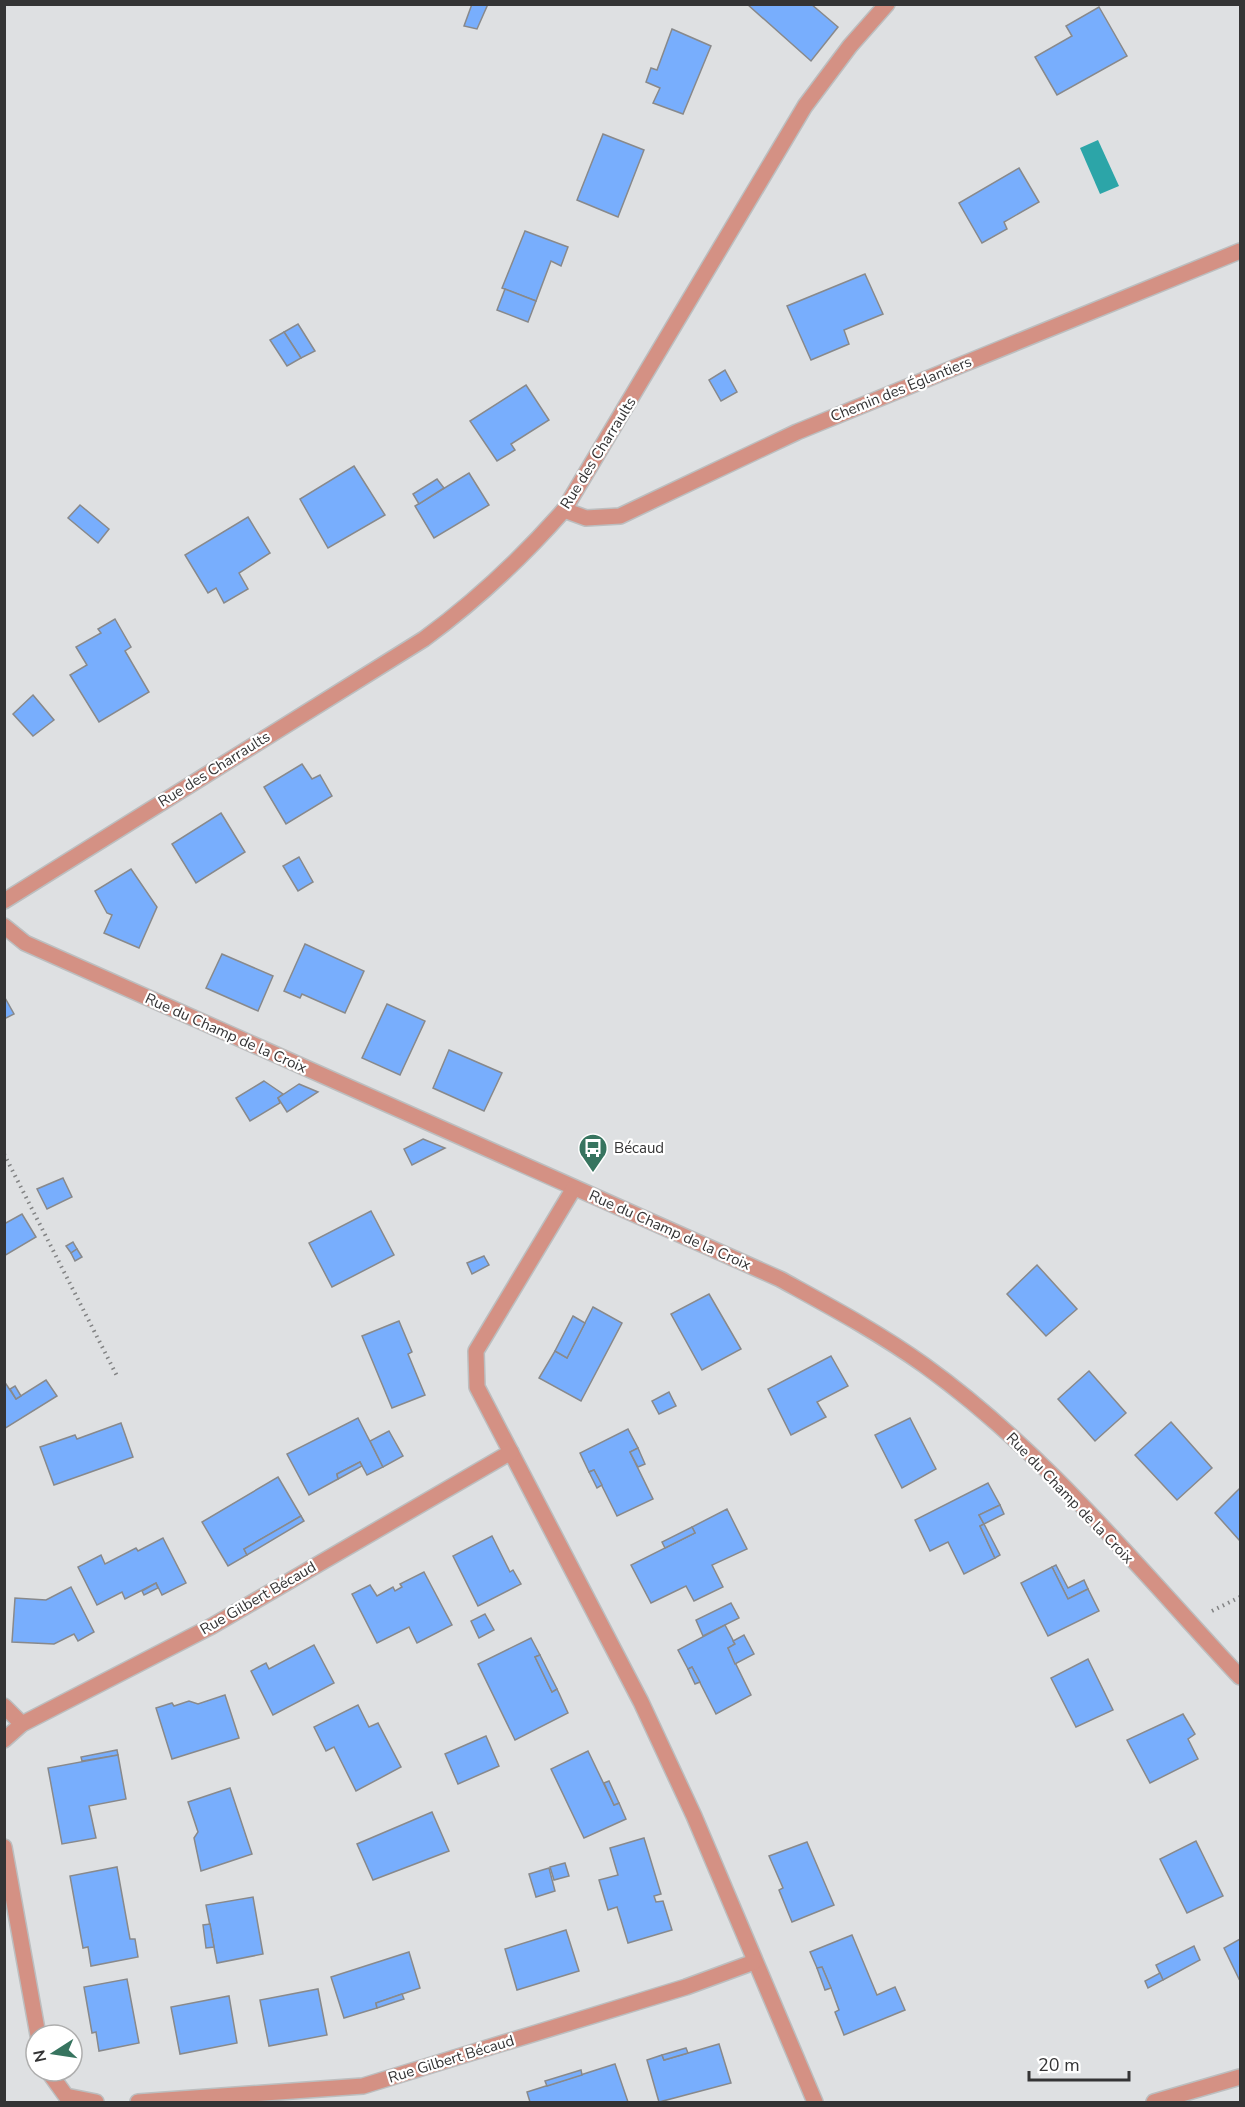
<svg xmlns="http://www.w3.org/2000/svg" width="1245" height="2107" font-family="'Nunito Sans',sans-serif">
<style>
.water{fill:#2ca5a8}
.building{fill:#78aefd;stroke:#88898b;stroke-width:1.5}
.lines{fill:none;stroke-linecap:round;stroke-linejoin:round}
.minor-casing{stroke:#bcbebf;stroke-width:18}
.path{stroke:#828384;stroke-width:4;stroke-dasharray:1.5 4.5;stroke-linecap:butt}
.minor{stroke:#d49184;stroke-width:15}
.labels{text-anchor:middle;dominant-baseline:central;stroke-width:4.5;stroke-linejoin:round;paint-order:stroke}
.street-label{font-size:15px;fill:#343435;stroke:#fff}
.poi-label{font-size:15px;fill:#343435;stroke:#fff;text-anchor:start}
</style>
<rect width="100%" height="100%" fill="#dee0e2"/>
<!-- water -->
<polygon class="water" points="1098,140 1119,186 1100,194 1080,148"/>
<!-- building -->
<g class="building">
<polygon points="472,4 488,4 477,29 464,26"/>
<polygon points="747,4 811,4 838,27 811,61"/>
<polygon points="1099,7 1127,56 1057,95 1035,57 1072,36 1066,26"/>
<polygon points="672,29 711,46 683,114 653,103 660,88 646,82 651,68 657,70"/>
<polygon points="603,134 644,150 618,217 577,200"/>
<polygon points="1019,168 1039,202 1004,222 1007,229 982,243 959,203"/>
<polygon points="525,231 568,247 561,266 551,261 536,301 502,288"/>
<polygon points="865,274 883,314 844,330 849,344 811,360 787,306"/>
<polygon points="505,289 536,301 528,322 497,310"/>
<polygon points="298,324 315,351 301,358 284,332"/>
<polygon points="284,332 301,358 287,366 270,340"/>
<polygon points="725,370 737,392 721,401 709,380"/>
<polygon points="526,385 549,420 511,444 515,450 497,461 470,421"/>
<polygon points="354,466 385,515 328,548 300,499"/>
<polygon points="469,473 489,505 434,538 415,506"/>
<polygon points="437,479 444,488 419,504 413,494"/>
<polygon points="80,505 109,529 98,543 68,518"/>
<polygon points="248,517 270,553 239,573 248,589 224,603 216,588 208,593 185,555"/>
<polygon points="115,619 131,647 125,651 149,692 99,722 70,675 87,665 76,647 101,633 98,629"/>
<polygon points="33,695 54,720 33,736 13,714"/>
<polygon points="302,764 312,779 320,775 332,796 286,824 264,787"/>
<polygon points="221,813 245,852 196,883 172,844"/>
<polygon points="299,857 313,882 298,891 283,866"/>
<polygon points="131,869 157,907 139,948 104,933 112,915 107,913 95,891"/>
<polygon points="305,944 364,971 345,1013 302,994 300,998 284,991"/>
<polygon points="222,954 273,976 258,1011 206,988"/>
<polygon points="4,996 14,1014 4,1019"/>
<polygon points="387,1004 425,1021 400,1075 362,1058"/>
<polygon points="449,1050 502,1073 484,1111 433,1088"/>
<polygon points="264,1081 283,1094 278,1098 280,1103 250,1121 236,1098"/>
<polygon points="299,1084 318,1092 287,1112 278,1098"/>
<polygon points="423,1139 445,1148 412,1165 404,1149"/>
<polygon points="63,1178 72,1197 47,1209 37,1189"/>
<polygon points="371,1211 394,1255 332,1287 309,1243"/>
<polygon points="22,1214 36,1237 4,1256 4,1224"/>
<polygon points="73,1242 77,1249 71,1253 66,1246"/>
<polygon points="77,1249 82,1257 75,1261 71,1253"/>
<polygon points="484,1256 489,1265 472,1274 467,1263"/>
<polygon points="1037,1265 1077,1309 1046,1336 1007,1294"/>
<polygon points="709,1294 741,1349 702,1370 671,1314"/>
<polygon points="593,1307 622,1323 581,1401 539,1378 555,1351 567,1358"/>
<polygon points="573,1316 585,1323 567,1358 555,1351"/>
<polygon points="399,1321 412,1352 408,1354 425,1395 392,1408 362,1336"/>
<polygon points="831,1356 848,1386 817,1402 826,1417 791,1435 768,1389"/>
<polygon points="1089,1371 1126,1413 1095,1441 1058,1399"/>
<polygon points="46,1380 57,1396 4,1429 4,1381 16,1399"/>
<polygon points="15,1386 21,1396 16,1399 10,1389"/>
<polygon points="669,1392 676,1406 659,1414 652,1401"/>
<polygon points="358,1418 383,1467 367,1475 360,1462 337,1474 338,1479 309,1495 287,1454"/>
<polygon points="910,1418 936,1469 902,1488 875,1435"/>
<polygon points="1171,1422 1212,1468 1177,1500 1135,1455"/>
<polygon points="121,1423 133,1457 54,1485 40,1447 75,1435 77,1439"/>
<polygon points="628,1429 638,1448 630,1452 653,1499 617,1516 594,1470 589,1472 580,1453"/>
<polygon points="389,1431 403,1456 383,1467 370,1441"/>
<polygon points="638,1448 645,1464 638,1467 630,1452"/>
<polygon points="360,1462 362,1466 338,1479 337,1474"/>
<polygon points="594,1470 602,1485 597,1488 589,1472"/>
<polygon points="278,1477 301,1516 244,1549 247,1555 228,1566 202,1522"/>
<polygon points="988,1483 1000,1505 979,1515 984,1524 980,1526 995,1558 964,1574 948,1542 930,1551 915,1520"/>
<polygon points="1240,1488 1240,1541 1215,1513"/>
<polygon points="1000,1505 1004,1514 984,1524 979,1515"/>
<polygon points="727,1509 747,1549 712,1565 723,1587 694,1601 686,1586 651,1603 631,1565 695,1533 692,1527"/>
<polygon points="301,1516 304,1521 247,1555 244,1549"/>
<polygon points="984,1524 1000,1555 995,1558 980,1526"/>
<polygon points="692,1527 695,1533 665,1548 662,1542"/>
<polygon points="492,1536 510,1572 513,1570 521,1584 478,1606 453,1556"/>
<polygon points="163,1538 186,1583 162,1595 156,1583 125,1599 122,1592 97,1605 78,1567 101,1555 105,1564 136,1548 138,1551"/>
<polygon points="1056,1565 1068,1588 1084,1580 1088,1589 1068,1599 1052,1567"/>
<polygon points="1052,1567 1068,1599 1088,1589 1099,1611 1048,1636 1021,1583"/>
<polygon points="424,1572 452,1625 417,1643 409,1627 377,1643 352,1594 370,1585 377,1596 393,1587 395,1591 402,1587 400,1584"/>
<polygon points="156,1583 158,1588 144,1595 142,1591"/>
<polygon points="71,1587 94,1632 78,1641 74,1634 54,1644 12,1642 15,1598 46,1600"/>
<polygon points="731,1603 739,1618 703,1636 696,1620"/>
<polygon points="485,1614 494,1630 479,1638 471,1621"/>
<polygon points="725,1625 735,1644 728,1648 751,1695 716,1714 692,1667 688,1669 678,1650"/>
<polygon points="744,1635 754,1654 735,1664 728,1648 735,1644 733,1641"/>
<polygon points="531,1638 540,1655 535,1657 552,1692 557,1689 568,1713 515,1740 478,1664"/>
<polygon points="314,1645 334,1683 273,1715 251,1671 266,1663 269,1669"/>
<polygon points="540,1655 557,1689 552,1692 535,1657"/>
<polygon points="1088,1659 1113,1710 1076,1727 1051,1678"/>
<polygon points="692,1667 700,1682 695,1684 688,1669"/>
<polygon points="225,1695 239,1738 172,1759 156,1708 172,1703 174,1706 189,1701 198,1704"/>
<polygon points="358,1705 369,1727 378,1723 401,1767 356,1791 334,1747 326,1751 314,1727"/>
<polygon points="1183,1714 1195,1734 1188,1739 1198,1759 1150,1783 1127,1740"/>
<polygon points="486,1736 499,1766 458,1784 445,1754"/>
<polygon points="117,1750 118,1755 82,1761 81,1757"/>
<polygon points="588,1751 614,1805 619,1803 626,1819 584,1838 551,1769"/>
<polygon points="118,1755 126,1799 89,1806 96,1838 62,1844 48,1768"/>
<polygon points="609,1781 619,1803 614,1805 604,1783"/>
<polygon points="230,1788 252,1854 201,1871 194,1838 198,1832 188,1802"/>
<polygon points="432,1812 449,1851 373,1880 357,1844"/>
<polygon points="644,1838 661,1894 654,1896 656,1902 663,1901 672,1930 628,1943 617,1907 608,1910 599,1880 618,1875 610,1848"/>
<polygon points="1196,1841 1223,1896 1187,1913 1160,1859"/>
<polygon points="807,1842 834,1905 792,1922 779,1890 783,1888 769,1856"/>
<polygon points="565,1863 569,1876 554,1880 550,1867"/>
<polygon points="117,1867 130,1939 135,1939 138,1957 91,1966 88,1947 83,1948 70,1876"/>
<polygon points="549,1868 555,1891 536,1897 529,1874"/>
<polygon points="253,1897 263,1954 217,1963 206,1905"/>
<polygon points="210,1924 214,1947 206,1948 203,1925"/>
<polygon points="566,1930 579,1971 517,1990 505,1949"/>
<polygon points="852,1935 877,1995 895,1987 905,2010 844,2035 835,2012 839,2010 831,1988 822,1967 817,1968 810,1952"/>
<polygon points="1240,1939 1240,1978 1239,1979 1224,1948"/>
<polygon points="1194,1946 1200,1960 1163,1980 1156,1965"/>
<polygon points="409,1952 420,1988 376,2003 377,2008 344,2018 331,1977"/>
<polygon points="822,1967 831,1988 825,1990 817,1968"/>
<polygon points="1160,1973 1163,1980 1148,1988 1145,1981"/>
<polygon points="127,1979 139,2043 99,2051 96,2032 92,2033 84,1987"/>
<polygon points="318,1989 327,2035 269,2046 260,2000"/>
<polygon points="402,1994 404,1999 377,2008 376,2003"/>
<polygon points="229,1996 237,2043 180,2054 171,2007"/>
<polygon points="719,2044 731,2083 659,2102 647,2060 662,2055 664,2060"/>
<polygon points="686,2048 688,2053 664,2060 662,2055"/>
<polygon points="615,2064 628,2102 530,2102 527,2092"/>
<polygon points="581,2070 582,2075 547,2086 545,2081"/>
</g>
<g class="lines">
<!-- minor casing -->
<g class="minor-casing">
<g id="minor">
<polyline points="564,510 586,518 620,516 797,432 1240,251"/>
<path d="M4 901 424 639C477 600 520 560 564 510L805 106 850 46 887 4"/>
<path d="M4 926 25 943 780 1279C829 1306 878 1332 924 1365 1044 1451 1140 1570 1240 1677"/>
<polyline points="574,1188 476,1351 477,1387 641,1702 694,1816 815,2102"/>
<polyline points="4,1706 22,1724"/>
<polyline points="4,1740 22,1724 212,1626 511,1452"/>
<polyline points="4,1847 38,2035"/>
<polyline points="48,2071 66,2096 96,2102"/>
<polyline points="138,2102 363,2086 686,1987 754,1962"/>
<polyline points="1154,2102 1240,2077"/>
</g>
</g>
<!-- path -->
<g class="path">
<polyline points="4,1154 117,1376"/>
<polyline points="1212,1611 1240,1597"/>
</g>
<!-- minor -->
<use href="#minor" class="minor"/>
</g>
<!-- icons -->
<defs>
<g id="bus-pin" transform="scale(1.5)"><path d="M0 17L-7.5 6A9.5 9.5 0 1 1 7.5 6Z" fill="#37745f" stroke="#fff"/><path d="M-5-6H5V4H4V6H2V4H-2V6H-4V4H-5ZM-3.5-4V0h7V-4ZM-3.5 1.2v1.5H-2V1.2ZM2 1.2v1.5H3.5V1.2Z" fill="#fff"/></g>
</defs>
<g fill-rule="evenodd">
<use href="#bus-pin" x="593" y="1148"/>
</g>
<g class="labels">
<!-- street labels -->
<g class="street-label">
<text transform="translate(901 389) rotate(-22)">Chemin des Églantiers</text>
<text transform="translate(598 453) rotate(-58)">Rue des Charraults</text>
<text transform="translate(214 769) rotate(-32)">Rue des Charraults</text>
<text transform="translate(226 1033) rotate(24)">Rue du Champ de la Croix</text>
<text transform="translate(670 1230) rotate(24)">Rue du Champ de la Croix</text>
<text transform="translate(1070 1498) rotate(46)">Rue du Champ de la Croix</text>
<text transform="translate(258 1598) rotate(-30)">Rue Gilbert Bécaud</text>
<text transform="translate(451 2059) rotate(-17)">Rue Gilbert Bécaud</text>
</g>
<!-- poi labels -->
<g class="poi-label">
<text x="614" y="1148">Bécaud</text>
</g>
</g>
<!-- border -->
<rect width="1245" height="2107" fill="none" stroke="#343435" stroke-width="12"/>
<!-- north arrow -->
<g transform="translate(54 2053) rotate(258)"><circle r="28" fill="#ffffff" stroke="#aeaeae" stroke-width="1.5"/>
<path d="M0-4.5L10 22L0 15L-10 22Z" fill="#37745f"/>
<text y="-9" font-size="16" font-weight="bold" text-anchor="middle" fill="#343435">N</text>
</g>
<!-- scale -->
<path d="M1029 2071v9h100v-9" fill="none" stroke="#343435" stroke-width="3"/>
<text x="1038" y="2071" font-size="18" fill="#343435" stroke="#ffffff" stroke-width="4.5" paint-order="stroke">20 m</text>
</svg>
